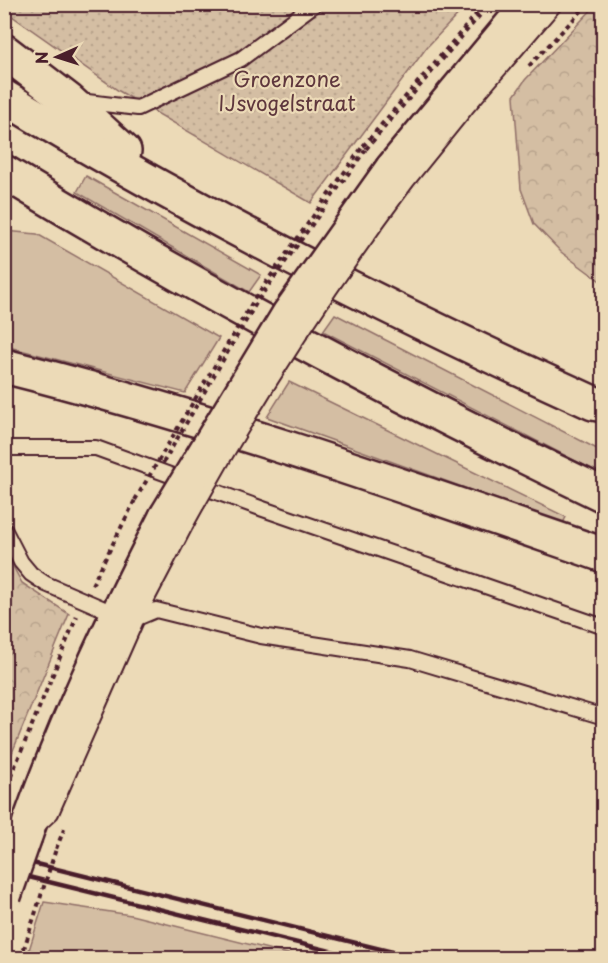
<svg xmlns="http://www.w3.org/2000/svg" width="608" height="963" font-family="'Playpen Sans',sans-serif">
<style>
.green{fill:#d4bea3;stroke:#8f6e67;stroke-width:1.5}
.forest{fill:url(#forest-crowns);stroke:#8f6e67;stroke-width:1.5}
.park{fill:url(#park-dots);stroke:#8f6e67;stroke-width:1.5}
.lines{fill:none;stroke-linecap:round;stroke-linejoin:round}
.lane-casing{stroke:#4a1f2b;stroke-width:18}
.secondary-casing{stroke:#4a1f2b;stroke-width:38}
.highway-casing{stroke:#4a1f2b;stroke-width:38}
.path{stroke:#4a1f2b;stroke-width:4;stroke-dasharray:4.5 4.5;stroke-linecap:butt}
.lane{stroke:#ecdab7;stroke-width:14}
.secondary{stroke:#ecdab7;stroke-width:33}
.highway{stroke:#ecdab7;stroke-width:33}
.rail{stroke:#4a1f2b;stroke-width:4.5}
.lane-bridge-casing{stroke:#4a1f2b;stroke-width:18;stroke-linecap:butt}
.secondary-bridge-casing{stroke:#4a1f2b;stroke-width:38;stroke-linecap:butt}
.path-bridge{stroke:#4a1f2b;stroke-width:4;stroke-dasharray:4.5 4.5;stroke-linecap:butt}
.lane-bridge{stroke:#ecdab7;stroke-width:14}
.secondary-bridge{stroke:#ecdab7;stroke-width:33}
.labels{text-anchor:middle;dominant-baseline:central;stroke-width:4.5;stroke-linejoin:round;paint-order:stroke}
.park-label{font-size:21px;fill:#5f373d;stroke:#ecdab7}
</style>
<defs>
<pattern id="forest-crowns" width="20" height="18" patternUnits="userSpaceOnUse" patternTransform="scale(1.5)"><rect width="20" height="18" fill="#d4bea3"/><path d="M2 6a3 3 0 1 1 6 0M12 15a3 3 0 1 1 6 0" fill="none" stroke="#b8a38c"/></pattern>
<pattern id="park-dots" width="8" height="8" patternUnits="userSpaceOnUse" patternTransform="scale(1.5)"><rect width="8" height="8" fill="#d4bea3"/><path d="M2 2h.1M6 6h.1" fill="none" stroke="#b8a38c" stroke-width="1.8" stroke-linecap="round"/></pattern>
</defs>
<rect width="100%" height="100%" fill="#ecdab7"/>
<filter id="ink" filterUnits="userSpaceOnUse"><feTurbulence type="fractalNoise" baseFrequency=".0167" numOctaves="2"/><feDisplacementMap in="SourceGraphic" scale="12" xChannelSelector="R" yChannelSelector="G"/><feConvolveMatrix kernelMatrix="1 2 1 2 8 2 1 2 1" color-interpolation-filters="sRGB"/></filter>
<g filter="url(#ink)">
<!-- green -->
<g class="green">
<polygon points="86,176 261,275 249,292 77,192"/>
<polygon points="5,231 37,234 219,338 185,393 5,346"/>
<polygon points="335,314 603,452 603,475 323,331"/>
<polygon points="289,382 566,517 563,523 267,417"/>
<polygon points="44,902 131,915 304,958 89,958 29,950"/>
</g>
<!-- forest -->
<g class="forest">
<polygon points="597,4 604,5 603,283 561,252 534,224 521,189 514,96 525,80"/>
<polygon points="5,552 22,583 69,614 5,770"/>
</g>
<!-- park -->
<polygon class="park" points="5,4 467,5 427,47 311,203 119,91 5,11"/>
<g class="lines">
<!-- lane casing -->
<g class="lane-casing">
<g id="lane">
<polyline points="79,101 138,108 241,59 315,4"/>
<polyline points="407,181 466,108 555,4"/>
<polyline points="4,448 96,448 263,509 604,627"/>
<polyline points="4,529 21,562 31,574 46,584 118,615 137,618 156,610 261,636 410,659 604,717"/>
<polyline points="38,825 51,813 137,618 185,526"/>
</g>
</g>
<!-- secondary casing -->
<g class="secondary-casing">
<g id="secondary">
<polyline points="392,169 529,4"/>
<path d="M25 836C63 726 113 621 166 517"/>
</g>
</g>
<!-- highway casing -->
<g class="highway-casing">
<g id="highway">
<polyline points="4,51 68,100 124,151"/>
<path d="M4 97C193 212 392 312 593 403L604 405"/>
<path d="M4 172C198 290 399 397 604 495"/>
<path d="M4 366C208 417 406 487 604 555"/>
</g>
</g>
<!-- path -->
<g class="path">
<polyline points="529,66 588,4"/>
<polyline points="363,146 485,4"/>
<polyline points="366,149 486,8"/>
<polyline points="92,585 135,500"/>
<polyline points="4,793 77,616"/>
<polyline points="56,849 65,827"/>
</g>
<!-- lane -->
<use href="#lane" class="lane"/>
<!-- secondary -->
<use href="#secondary" class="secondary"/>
<!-- highway -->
<use href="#highway" class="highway"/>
<!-- rail -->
<g class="rail">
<polyline points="4,856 417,958"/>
<polyline points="4,871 359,958"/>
</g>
<!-- lane-bridge casing -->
<g class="lane-bridge-casing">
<path id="lane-bridge" d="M185 526C251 405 325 291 407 181"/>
</g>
<!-- secondary-bridge casing -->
<g class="secondary-bridge-casing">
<g id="secondary-bridge">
<polyline points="166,517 289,314 392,169"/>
<polyline points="4,896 25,836"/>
</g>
</g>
<!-- path-bridge -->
<g class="path-bridge">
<polyline points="163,463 258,300 366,149"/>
<polyline points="135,500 255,298 363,146"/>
<polyline points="21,958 56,849"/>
</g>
<!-- lane-bridge -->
<use href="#lane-bridge" class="lane-bridge"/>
<!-- secondary-bridge -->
<use href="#secondary-bridge" class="secondary-bridge"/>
</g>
</g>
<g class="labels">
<!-- park labels -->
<g class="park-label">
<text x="287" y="78">Groenzone<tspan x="287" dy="24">IJsvogelstraat</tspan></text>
</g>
</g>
<!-- margin -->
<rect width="608" height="963" fill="none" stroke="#ecdab7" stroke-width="24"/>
<rect x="12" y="12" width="584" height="939" fill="none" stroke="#4a1f2b" stroke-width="2" filter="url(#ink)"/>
<!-- north arrow -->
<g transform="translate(57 57) rotate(267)" stroke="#ecdab7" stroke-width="4.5" paint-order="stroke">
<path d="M0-4.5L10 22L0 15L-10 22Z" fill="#4a1f2b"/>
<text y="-9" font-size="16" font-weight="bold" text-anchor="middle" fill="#4a1f2b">N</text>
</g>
</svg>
